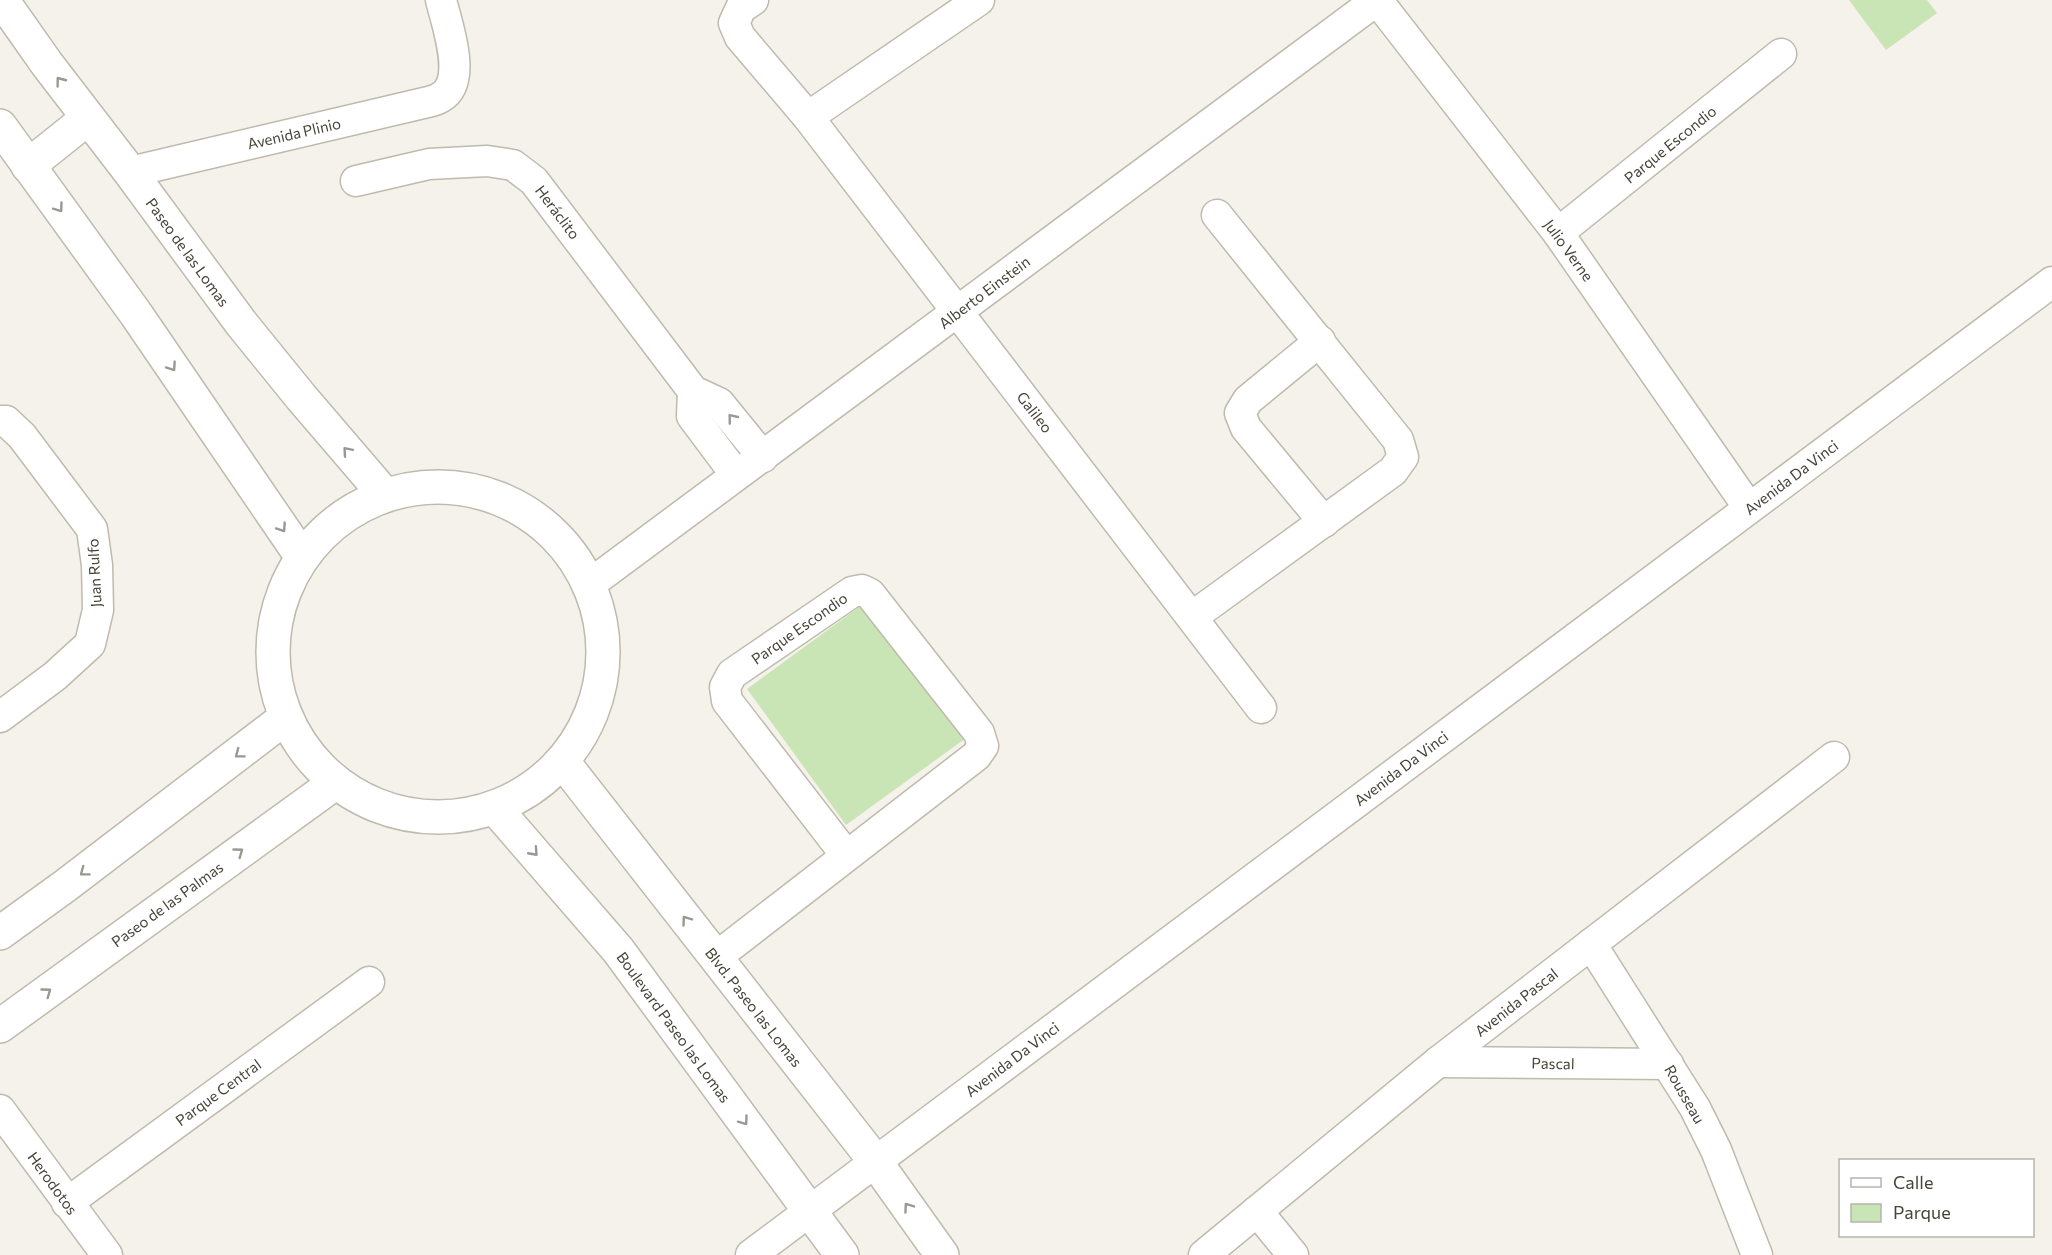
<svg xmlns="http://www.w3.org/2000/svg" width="2052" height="1255" font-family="Commissioner,sans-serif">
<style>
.green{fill:#cae5b5}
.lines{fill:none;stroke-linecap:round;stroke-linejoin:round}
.minor-casing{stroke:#bfbaad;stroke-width:33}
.tertiary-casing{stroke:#bfbaad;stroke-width:36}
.minor{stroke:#fff;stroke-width:30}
.tertiary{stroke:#fff;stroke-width:33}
.oneway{stroke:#9a9892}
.labels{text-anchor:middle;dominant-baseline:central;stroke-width:4.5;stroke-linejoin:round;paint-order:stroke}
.street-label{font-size:15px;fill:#474338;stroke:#fff}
</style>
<rect width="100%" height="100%" fill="#f4f2ea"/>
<!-- green -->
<g class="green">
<polygon points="1849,0 1927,0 1937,13 1886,50"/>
<polygon points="866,602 966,738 846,825 747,689"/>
</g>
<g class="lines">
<!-- minor casing -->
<g class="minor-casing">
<g id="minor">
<polyline points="753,0 741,8 734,23 740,37 808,117 1261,708"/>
<polyline points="1377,0 1558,233 1749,508"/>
<polyline points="808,117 979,0"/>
<path d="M130 172 428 102C432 101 437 100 441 97 468 81 447 25 441 0"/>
<polyline points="356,181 429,164 487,161 513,165 534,181 693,391 719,403 763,457"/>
<polyline points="1558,233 1781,54"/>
<polyline points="1320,341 1248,400 1240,413 1246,428 1324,522"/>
<polyline points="693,391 692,416 736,475"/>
<polyline points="0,421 6,421 22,436 92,529 97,565 98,610 90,644 55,676 0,717"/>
<polyline points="590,584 1377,0"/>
<polyline points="1192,617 1393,471 1403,457 1398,440 1217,215"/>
<polyline points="1591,944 1695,1108 1716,1150 1757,1255"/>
<polyline points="715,958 976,756 983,746 979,733 870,594 862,590 852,592 732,674 725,687 727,701 846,855"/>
<polyline points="1438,1062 1668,1064"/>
<polyline points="0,1110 107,1255"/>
<polyline points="67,1203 369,982"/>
<polyline points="1257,1211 1293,1255"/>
<polyline points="751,1255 2052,282"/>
<polyline points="1204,1255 1438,1062 1834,757"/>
</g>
</g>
<!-- tertiary casing -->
<g class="tertiary-casing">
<g id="tertiary">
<polyline points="2,0 47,64 130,172 241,323 301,397 385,495"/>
<polyline points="0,126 136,314 302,557"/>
<polyline points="28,166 88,118"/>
<circle cx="438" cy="652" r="165"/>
<polyline points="563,762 875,1161 942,1255"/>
<polyline points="495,808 618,950 842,1255"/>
<polyline points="0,933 65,886 285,718"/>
<polyline points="0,1026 335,783"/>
</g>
</g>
<!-- minor -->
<use href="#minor" class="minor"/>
<!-- tertiary -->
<use href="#tertiary" class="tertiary"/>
</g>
<!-- one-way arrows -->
<defs><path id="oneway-chevron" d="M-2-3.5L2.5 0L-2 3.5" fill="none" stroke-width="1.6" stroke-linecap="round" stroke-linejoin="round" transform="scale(1.5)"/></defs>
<g class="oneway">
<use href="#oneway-chevron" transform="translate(60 81) rotate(-127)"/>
<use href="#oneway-chevron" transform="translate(59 208) rotate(54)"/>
<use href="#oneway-chevron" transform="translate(172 367) rotate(56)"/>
<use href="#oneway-chevron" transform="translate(732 418) rotate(-129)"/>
<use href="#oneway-chevron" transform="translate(347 451) rotate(-131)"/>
<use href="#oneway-chevron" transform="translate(282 528) rotate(56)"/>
<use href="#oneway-chevron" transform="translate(239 754) rotate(143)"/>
<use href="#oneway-chevron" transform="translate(239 852) rotate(-36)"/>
<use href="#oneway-chevron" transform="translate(534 852) rotate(48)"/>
<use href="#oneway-chevron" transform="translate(84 872) rotate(143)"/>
<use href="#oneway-chevron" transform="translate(686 920) rotate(-126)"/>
<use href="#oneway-chevron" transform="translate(47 992) rotate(-36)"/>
<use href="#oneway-chevron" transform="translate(744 1121) rotate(54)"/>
<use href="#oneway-chevron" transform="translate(908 1207) rotate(-125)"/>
</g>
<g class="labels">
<!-- street labels -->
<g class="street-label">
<text transform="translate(294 133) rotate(-13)">Avenida Plinio</text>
<text transform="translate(1670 144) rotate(-39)">Parque Escondio</text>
<text transform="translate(558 212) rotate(53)">Heráclito</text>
<text transform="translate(1569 250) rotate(54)">Julio Verne</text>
<text transform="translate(188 252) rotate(54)">Paseo de las Lomas</text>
<text transform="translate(984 292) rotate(-37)">Alberto Einstein</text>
<text transform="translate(1035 412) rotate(52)">Galileo</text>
<text transform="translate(1791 477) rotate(-37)">Avenida Da Vinci</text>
<text transform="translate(94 573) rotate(-93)">Juan Rulfo</text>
<text transform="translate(799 628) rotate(-35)">Parque Escondio</text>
<text transform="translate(1401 768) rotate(-37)">Avenida Da Vinci</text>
<text transform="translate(167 904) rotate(-36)">Paseo de las Palmas</text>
<text transform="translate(1516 1002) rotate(-38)">Avenida Pascal</text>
<text transform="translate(754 1007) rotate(52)">Blvd. Paseo las Lomas</text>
<text transform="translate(674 1027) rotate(54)">Boulevard Paseo las Lomas</text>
<text transform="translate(1012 1059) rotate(-37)">Avenida Da Vinci</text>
<text transform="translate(1553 1063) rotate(1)">Pascal</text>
<text transform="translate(218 1092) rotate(-36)">Parque Central</text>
<text transform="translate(1685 1094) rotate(60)">Rousseau</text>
<text transform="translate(53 1183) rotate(54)">Herodotos</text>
</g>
</g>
<!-- legend -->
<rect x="1839" y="1159" width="195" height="78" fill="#ffffff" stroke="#b5b4af" stroke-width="1.5"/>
<rect x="1851" y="1178" width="30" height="9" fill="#ffffff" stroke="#b5b4af" stroke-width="1.5"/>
<text x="1893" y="1189" font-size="18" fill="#474338">Calle</text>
<rect x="1851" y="1204" width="30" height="18" fill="#cae5b5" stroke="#b5b4af" stroke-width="1.5"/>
<text x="1893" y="1219" font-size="18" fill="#474338">Parque</text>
</svg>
